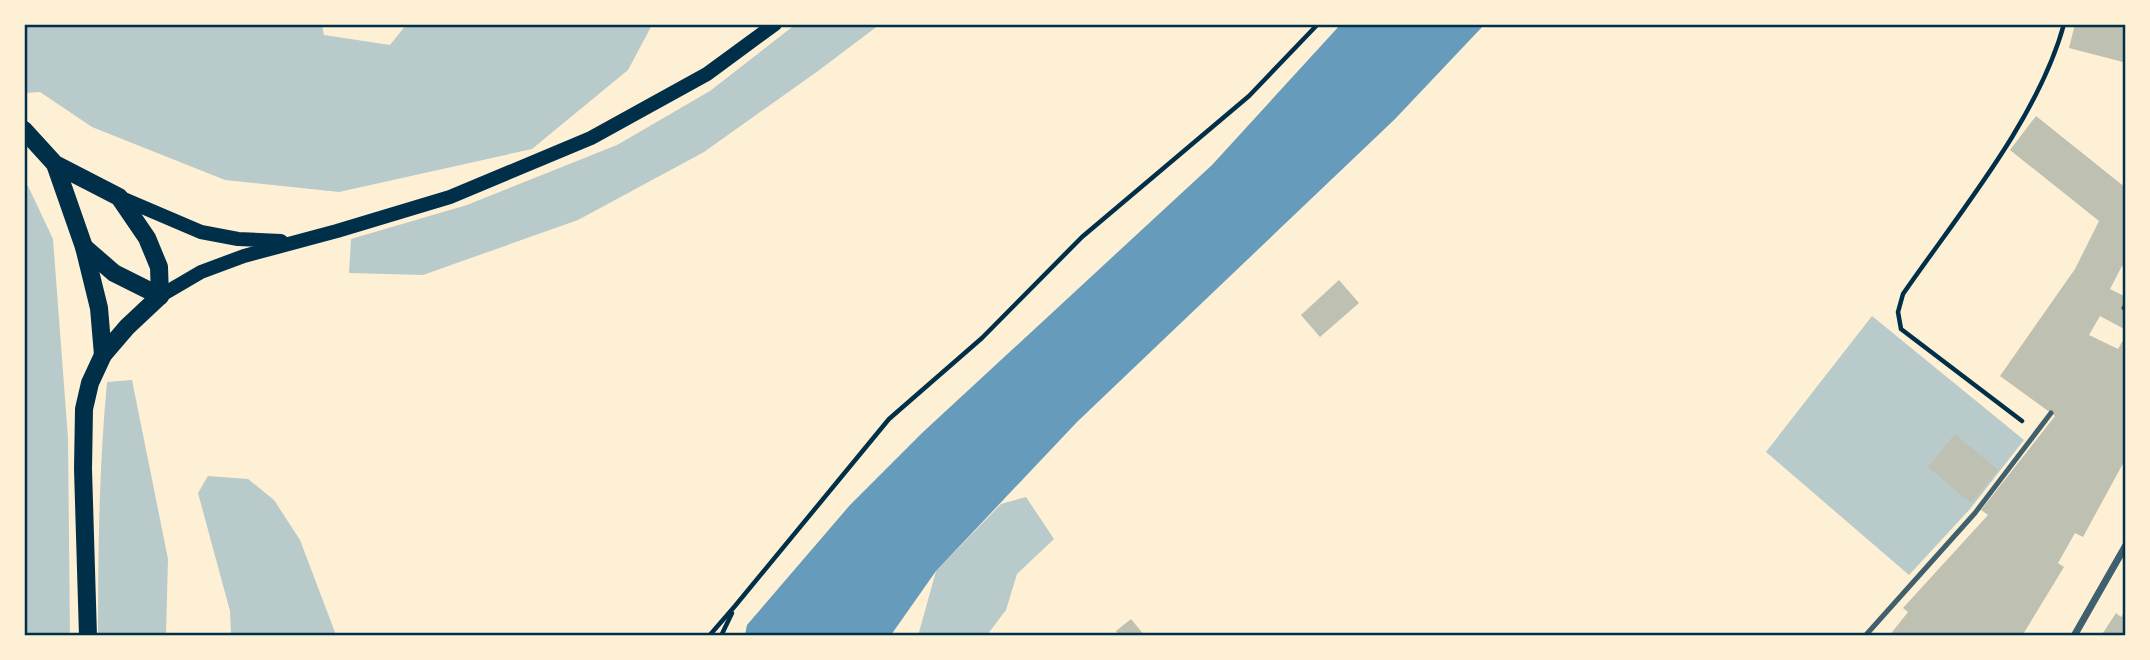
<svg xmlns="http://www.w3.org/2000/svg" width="2150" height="660" font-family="Ubuntu,sans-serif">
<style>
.green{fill:#b9caca}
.water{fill:#669bbc}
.building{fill:#bec0b2}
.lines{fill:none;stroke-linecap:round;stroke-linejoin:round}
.path{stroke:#003049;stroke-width:4.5}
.service{stroke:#3f606c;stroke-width:5}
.minor{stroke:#3f606c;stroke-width:7}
.secondary{stroke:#003049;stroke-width:14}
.primary{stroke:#003049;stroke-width:18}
.neatline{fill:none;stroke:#003049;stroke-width:2.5}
</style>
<rect width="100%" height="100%" fill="#fdf0d5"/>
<!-- green -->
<g class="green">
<polygon points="796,24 879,25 818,71 704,152 578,220 423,275 349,273 351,239 467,205 617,145 710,91"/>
<polygon points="24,25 322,25 324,35 390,45 406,25 652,25 628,70 532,149 339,192 225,180 92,127 40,92 25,93"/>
<polygon points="24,186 28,186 53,239 68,438 70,635 25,635"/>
<polygon points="1872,316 2024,440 1970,509 1909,575 1766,452"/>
<path d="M132 380 168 559 166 635H98C98 551 99 467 107 382Z"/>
<polygon points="208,476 248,479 274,500 300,540 336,635 231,635 230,611 198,493"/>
<polygon points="1026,497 1054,539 1017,574 1006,610 987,635 918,636 936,571 1001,504"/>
</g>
<!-- water -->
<polygon class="water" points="1341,24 1484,25 1395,119 1077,422 936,571 891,635 745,635 747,625 850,505 922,433 1212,165"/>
<!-- building -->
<g class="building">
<polygon points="2075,24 2126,24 2126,52 2123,62 2069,48"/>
<polygon points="2036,116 2126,188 2126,267 2122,266 2110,289 2126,297 2126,330 2100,316 2089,335 2118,349 2126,335 2126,458 2083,537 2075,533 2058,563 2064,567 2022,636 1889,636 1908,612 1903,608 1988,515 1981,510 2055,416 2000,376 2075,269 2099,221 2010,150"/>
<polygon points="1339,280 1359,303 1320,337 1301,315"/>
<polygon points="1955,434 1998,470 1971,503 1928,467"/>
<polygon points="2126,610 2126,636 2101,636 2116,613 2121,617"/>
<polygon points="1131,619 1145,636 1119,636 1116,631"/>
</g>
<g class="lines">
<!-- path -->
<g class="path">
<path d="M2022 421 1901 329 1898 312 1903 294C1959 213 2038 119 2064 24"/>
<polyline points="709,636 735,606 889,419 982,338 1082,237 1249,96 1318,24"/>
<polyline points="721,636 732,613"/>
</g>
<!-- service -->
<g class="service">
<polyline points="2124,308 2126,305"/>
<polyline points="1865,636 1975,513 2051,413"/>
</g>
<!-- minor -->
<polyline class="minor" points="2074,636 2126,545"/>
<!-- secondary -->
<g class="secondary">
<polyline points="119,197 201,232 238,239 281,241"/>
<polyline points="160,296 201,272 244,256 337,231 450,197 591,138 707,74 775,24"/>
</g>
<!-- primary -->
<g class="primary">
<polyline points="24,130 55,164 119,197 147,238 159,267 160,296"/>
<polyline points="55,164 84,247 99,308 103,355"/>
<polyline points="84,247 114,273 160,296"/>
<polyline points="88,636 83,469 84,409 90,383 103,355 127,327 160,296"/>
</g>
</g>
<!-- border -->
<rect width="2150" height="660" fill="none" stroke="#fdf0d5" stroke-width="52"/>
<rect x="26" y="26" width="2098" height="608" class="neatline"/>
</svg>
